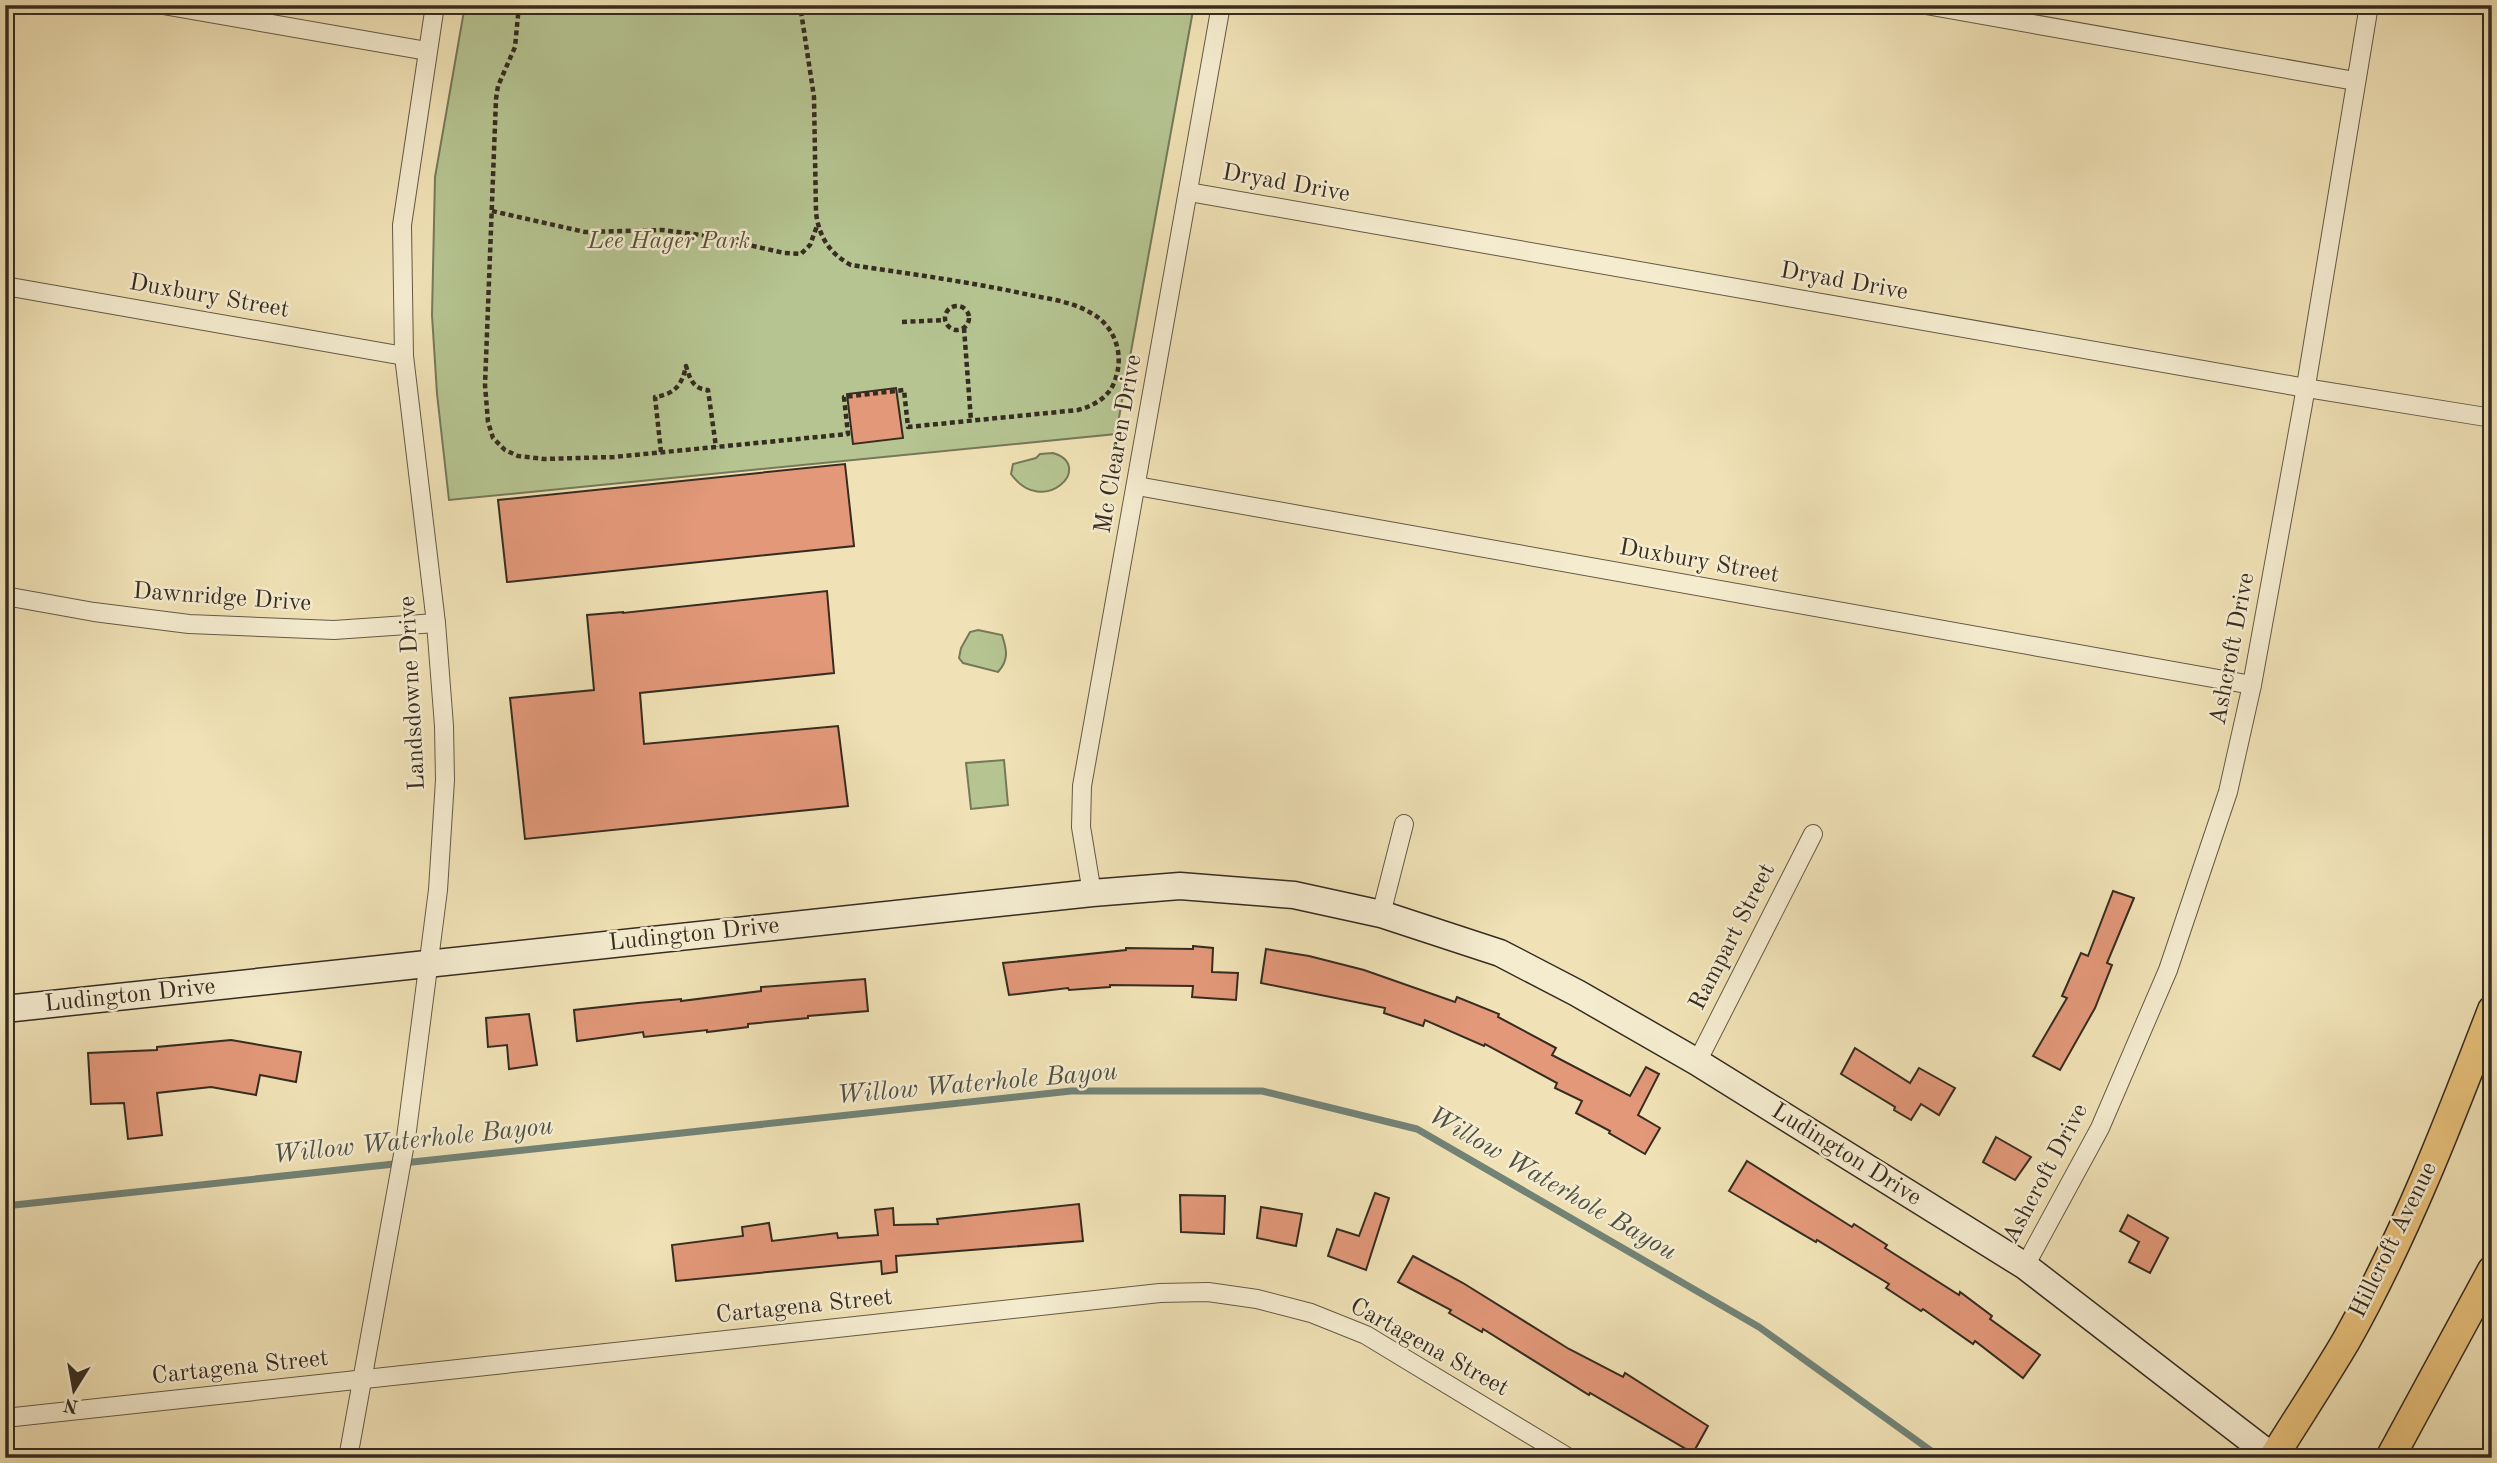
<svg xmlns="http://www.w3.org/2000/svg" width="2497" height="1463" font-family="'Old Standard TT',serif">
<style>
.green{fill:#b5c491;stroke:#767859;stroke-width:2}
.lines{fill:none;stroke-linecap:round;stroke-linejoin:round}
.stream{stroke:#728377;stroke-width:7}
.building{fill:#e29879;stroke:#362c21;stroke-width:2}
.street-casing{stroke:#645a46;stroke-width:20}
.secondary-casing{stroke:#362c21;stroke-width:29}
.primary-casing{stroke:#362c21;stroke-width:31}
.path{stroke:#362c21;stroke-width:4.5;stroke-dasharray:5 3.5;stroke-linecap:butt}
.street{stroke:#f5ecd0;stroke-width:18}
.secondary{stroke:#f5ecd0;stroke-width:26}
.primary{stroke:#e8c17b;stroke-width:28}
.labels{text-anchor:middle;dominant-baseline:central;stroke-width:5;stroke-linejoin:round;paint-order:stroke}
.street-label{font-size:24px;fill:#362c21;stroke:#f5ecd0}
.park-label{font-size:24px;font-style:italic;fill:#56523d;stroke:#f5ecd0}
.water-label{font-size:26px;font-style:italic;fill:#4f5045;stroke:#f5ecd0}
</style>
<rect width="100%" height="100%" fill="#f0e2b6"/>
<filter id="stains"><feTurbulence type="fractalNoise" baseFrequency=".00286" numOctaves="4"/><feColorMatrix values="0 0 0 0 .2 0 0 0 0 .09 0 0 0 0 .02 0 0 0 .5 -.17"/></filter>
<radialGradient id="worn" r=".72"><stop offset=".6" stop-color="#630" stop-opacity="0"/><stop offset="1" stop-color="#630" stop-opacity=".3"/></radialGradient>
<!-- green -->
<g class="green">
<polygon points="465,5 1194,5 1116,434 449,500 437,394 432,315 435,177"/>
<path d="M1053 453C1096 466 1043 519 1011 474L1013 464 1036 458 1040 454Z"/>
<path d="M978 630 1002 635C1007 650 1009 660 998 672L963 663 959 658 961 648 970 632Z"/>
<polygon points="1004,760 1008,805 971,809 966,763"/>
</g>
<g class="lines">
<!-- stream -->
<polyline class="stream" points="5,1206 1071,1091 1262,1091 1417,1129 1759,1327 1941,1458"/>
</g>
<!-- building -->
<g class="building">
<polygon points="896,388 903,438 853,444 847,394"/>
<polygon points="845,464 854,546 507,582 498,500"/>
<polygon points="827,591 834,673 640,693 644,744 838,726 848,806 525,839 510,698 594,690 587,615 623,612 623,613"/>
<polygon points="2113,891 2134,898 2107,963 2112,965 2095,1008 2060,1070 2033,1056 2067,998 2062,996 2081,953 2088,956"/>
<polygon points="1193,946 1213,948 1212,972 1238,973 1236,1000 1192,997 1193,986 1110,985 1110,987 1069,990 1068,988 1009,995 1003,963 1126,950 1126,948 1193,949"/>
<polygon points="1266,949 1309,956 1364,970 1455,1002 1457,997 1499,1014 1498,1017 1556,1048 1552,1055 1630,1096 1646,1067 1659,1074 1638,1115 1660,1128 1645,1154 1609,1133 1610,1131 1576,1113 1582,1101 1555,1088 1557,1083 1485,1044 1484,1046 1425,1020 1423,1026 1384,1013 1385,1008 1261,983"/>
<polygon points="865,979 868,1011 808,1016 808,1018 748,1024 748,1027 707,1032 707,1030 644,1037 643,1032 577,1041 574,1010 638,1003 681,999 681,1001 761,991 761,987"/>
<polygon points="529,1014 537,1065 509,1069 507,1045 488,1047 486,1018"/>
<polygon points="231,1040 301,1052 296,1082 260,1075 256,1095 211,1087 157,1093 162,1135 128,1139 124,1103 91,1104 88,1053 157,1050 157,1047"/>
<polygon points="1855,1048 1910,1083 1919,1068 1955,1088 1939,1115 1921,1104 1911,1120 1894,1110 1895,1107 1841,1074"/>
<polygon points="1996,1137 2031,1157 2015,1180 1983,1162"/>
<polygon points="1747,1161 1852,1227 1854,1224 1887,1245 1885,1248 1959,1295 1960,1292 1992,1316 1990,1319 2040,1355 2023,1378 1975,1341 1973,1344 1923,1309 1921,1311 1886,1288 1889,1284 1817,1240 1816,1242 1729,1191"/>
<polygon points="1375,1193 1389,1198 1366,1270 1328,1256 1337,1229 1359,1236"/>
<polygon points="1180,1195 1225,1196 1224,1234 1181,1232"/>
<polygon points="1079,1204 1083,1241 896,1256 897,1272 882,1274 881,1261 676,1281 672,1245 743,1236 742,1227 769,1223 772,1241 837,1233 838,1238 878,1235 875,1210 893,1208 894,1225 938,1224 937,1219"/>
<polygon points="1261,1207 1302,1214 1296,1246 1257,1238"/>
<polygon points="2128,1215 2168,1238 2150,1273 2129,1262 2139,1242 2120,1231"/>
<polygon points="1413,1256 1463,1283 1569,1349 1623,1377 1625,1373 1708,1426 1693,1453 1590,1393 1589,1395 1483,1329 1482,1332 1449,1313 1451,1310 1398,1282"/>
</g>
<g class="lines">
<!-- street casing -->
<g class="street-casing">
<g id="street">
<polyline points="163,5 427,51"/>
<polyline points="1926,5 2355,81"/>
<polyline points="1189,192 2306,388 2492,418"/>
<polyline points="5,286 404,356"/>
<polyline points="1137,486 2252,685"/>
<polyline points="5,596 94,612 189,624 334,630 436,623"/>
<polyline points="1092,893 1081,827 1082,786 1221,5"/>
<polyline points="1381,914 1404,824"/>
<polyline points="1697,1062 1813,834"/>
<polyline points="2025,1266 2100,1128 2168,970 2228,792 2252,685 2303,404 2369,5"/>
<polyline points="5,1418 1160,1293 1208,1292 1257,1299 1311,1313 1366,1335 1569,1458"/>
<polyline points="348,1458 406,1138 438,890 445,780 444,726 436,623 404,356 402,225 435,5"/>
</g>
</g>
<!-- secondary casing -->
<g class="secondary-casing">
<polyline id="secondary" points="5,1009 1092,893 1180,886 1294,895 1381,914 1500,953 1577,993 1697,1062 2025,1266 2274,1458"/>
</g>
<!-- primary casing -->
<g class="primary-casing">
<g id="primary">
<path d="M2273 1458C2297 1419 2323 1380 2346 1341 2405 1236 2449 1122 2492 1010"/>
<polyline points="2390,1458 2492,1270"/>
</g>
</g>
<!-- path -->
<g class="path">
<path d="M519 5 515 47 498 86 496 99 485 385 488 422 493 438 505 450 518 456 544 459 614 457 848 434 844 397 904 390 908 427 1078 410C1096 405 1111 396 1116 377 1124 353 1114 325 1091 313 1073 302 1050 299 1030 295 971 282 911 274 851 265 830 254 819 237 816 213L814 97 800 5"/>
<polyline points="492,211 585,232 662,230 709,236 784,253 801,254 810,245 817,226"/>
<circle cx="957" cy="318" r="12"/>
<polyline points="902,322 945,320"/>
<polyline points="964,328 971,421"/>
<path d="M661 452 655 397C675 394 682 385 686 366 690 379 693 389 708 390L716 447"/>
</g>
<!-- street -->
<use href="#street" class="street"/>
<!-- secondary -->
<use href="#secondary" class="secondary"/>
<!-- primary -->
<use href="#primary" class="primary"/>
</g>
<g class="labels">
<!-- street labels -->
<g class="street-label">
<text transform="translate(1286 184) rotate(10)">Dryad Drive</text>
<text transform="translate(1844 282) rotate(10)">Dryad Drive</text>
<text transform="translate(209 297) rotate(10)">Duxbury Street</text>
<text transform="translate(1119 444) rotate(-80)">Mc Clearen Drive</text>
<text transform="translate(1699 562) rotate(10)">Duxbury Street</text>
<text transform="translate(222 598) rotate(4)">Dawnridge Drive</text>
<text transform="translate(2233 649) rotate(-79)">Ashcroft Drive</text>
<text transform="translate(413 693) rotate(-93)">Landsdowne Drive</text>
<text transform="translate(694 935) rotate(-6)">Ludington Drive</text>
<text transform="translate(1733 937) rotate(-63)">Rampart Street</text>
<text transform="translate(130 996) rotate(-6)">Ludington Drive</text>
<text transform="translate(1846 1155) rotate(32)">Ludington Drive</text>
<text transform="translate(2046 1174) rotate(-62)">Ashcroft Drive</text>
<text transform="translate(2394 1240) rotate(-64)">Hillcroft Avenue</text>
<text transform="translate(804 1307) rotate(-6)">Cartagena Street</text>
<text transform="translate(1429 1348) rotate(29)">Cartagena Street</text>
<text transform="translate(240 1368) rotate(-6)">Cartagena Street</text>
</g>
<!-- park labels -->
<g class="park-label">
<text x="669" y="242">Lee Hager Park</text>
</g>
<!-- water labels -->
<g class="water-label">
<text transform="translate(977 1084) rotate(-5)">Willow Waterhole Bayou</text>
<text transform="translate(413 1141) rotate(-6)">Willow Waterhole Bayou</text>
<text transform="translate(1552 1184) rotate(30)">Willow Waterhole Bayou</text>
</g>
</g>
<!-- margin -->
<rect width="2497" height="1463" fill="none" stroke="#f0e2b6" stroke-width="28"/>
<rect x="7" y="7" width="2483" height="1449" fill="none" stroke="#362c21" stroke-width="3.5"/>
<rect x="14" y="14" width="2469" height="1435" fill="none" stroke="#362c21" stroke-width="2"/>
<!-- north arrow -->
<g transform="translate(74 1390) rotate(191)" stroke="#f5ecd0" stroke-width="5" paint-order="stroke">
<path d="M0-5L12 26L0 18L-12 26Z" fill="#362c21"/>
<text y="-10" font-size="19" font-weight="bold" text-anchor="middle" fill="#362c21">N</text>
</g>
<rect width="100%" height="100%" filter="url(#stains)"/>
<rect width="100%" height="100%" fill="url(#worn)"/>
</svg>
